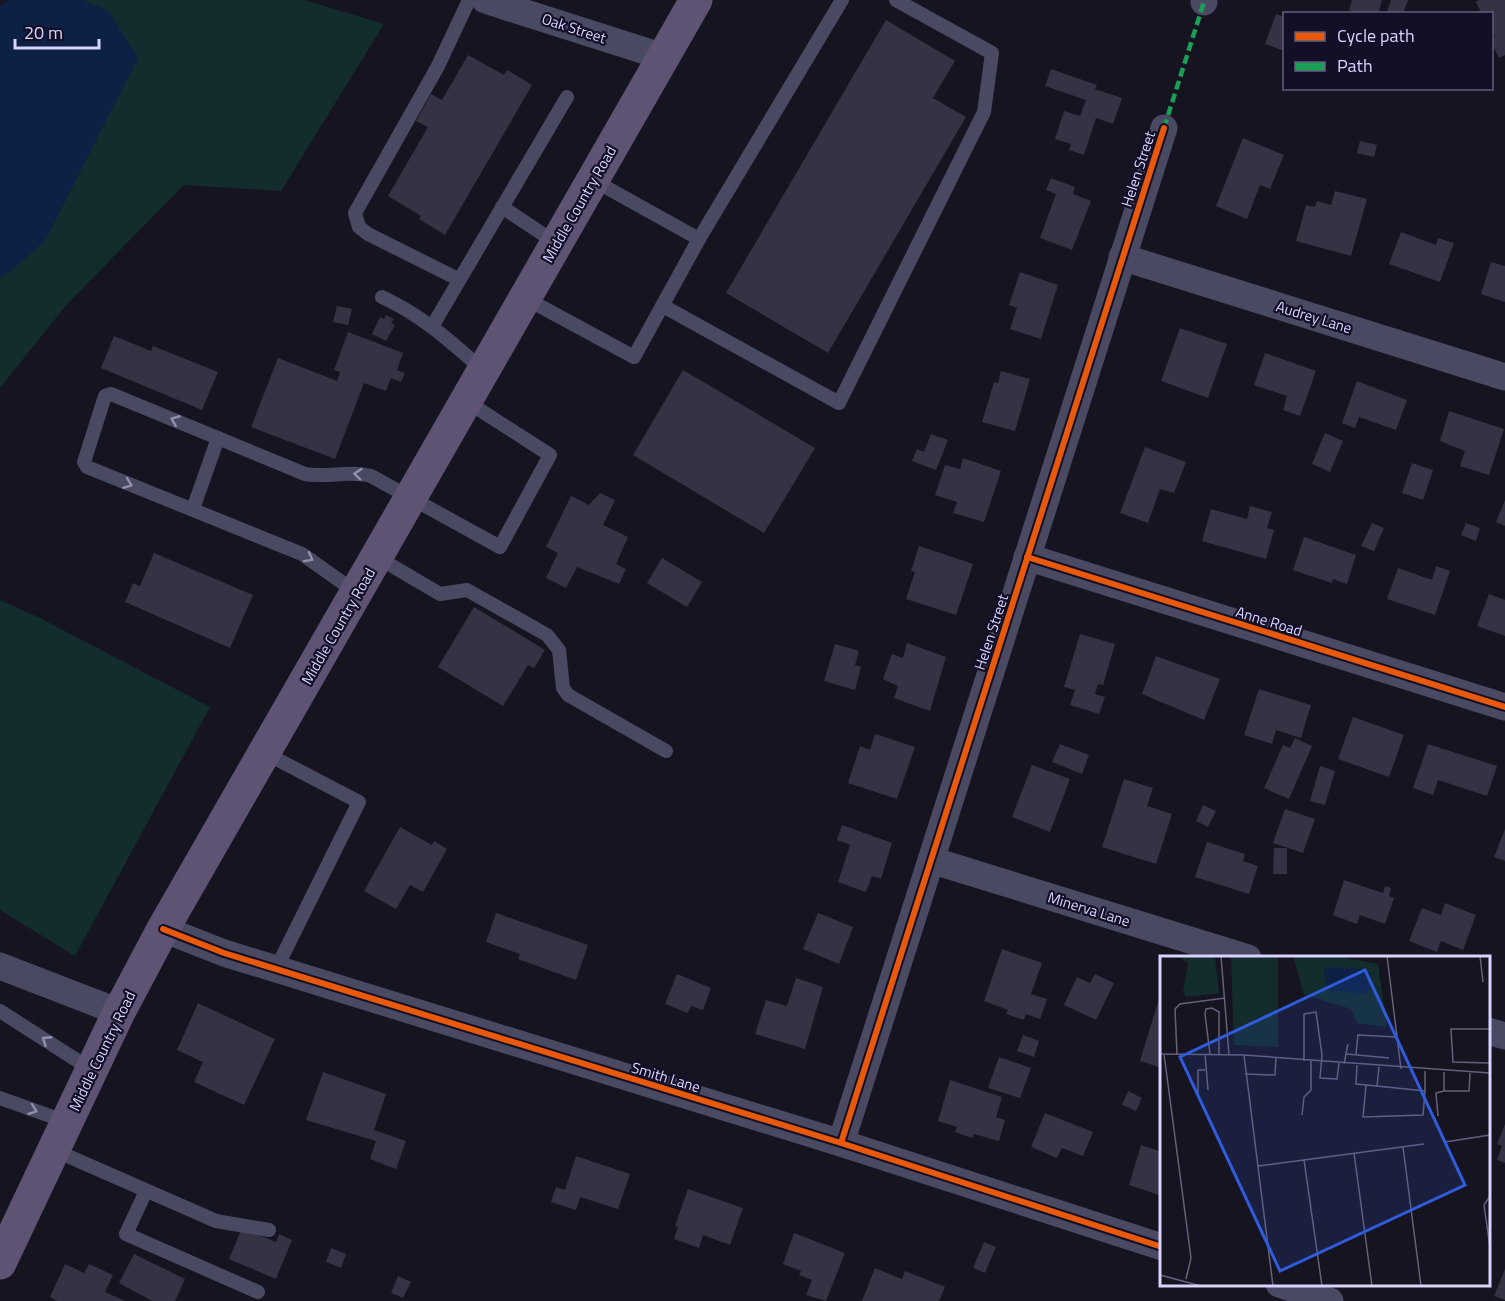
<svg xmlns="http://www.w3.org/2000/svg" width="1505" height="1301" font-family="'Titillium Web',sans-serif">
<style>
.green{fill:#132c2d}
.water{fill:#0d2144}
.building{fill:#343243}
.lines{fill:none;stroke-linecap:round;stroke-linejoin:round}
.lane{stroke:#4a4962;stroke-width:14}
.street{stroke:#4a4962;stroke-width:27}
.primary{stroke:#5e5373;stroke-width:33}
.quiet{stroke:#1a9f57;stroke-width:4.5;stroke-dasharray:9 4.5;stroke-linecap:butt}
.cycleway-casing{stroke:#130f26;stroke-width:10}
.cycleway{stroke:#e8590c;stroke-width:6}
.oneway{stroke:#928eb0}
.labels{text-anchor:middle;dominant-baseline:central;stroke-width:4.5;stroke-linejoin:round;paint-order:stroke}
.street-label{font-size:15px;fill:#d9d4ff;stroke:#130f26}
.inset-road{fill:none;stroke:#64617a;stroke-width:1.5}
.view{fill:#305bdc;fill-opacity:0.15;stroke:#305bdc;stroke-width:3}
.inset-edge{fill:none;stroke:#d9d4ff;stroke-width:3}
</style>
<rect width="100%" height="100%" fill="#161421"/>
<!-- green -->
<g class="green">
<polygon points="80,0 305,0 384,24 281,191 184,185 67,304 0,388 0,276 4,276 108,10"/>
<polygon points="0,600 38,617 210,707 75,956 0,910"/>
</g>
<!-- water -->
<polygon class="water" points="9,0 80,0 108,10 138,58 45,241 4,276 0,276 0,6"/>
<!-- building -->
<g class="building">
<polygon points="1352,0 1382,0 1378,14 1358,14 1349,10"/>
<polygon points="1391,0 1408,0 1403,14 1386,14"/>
<polygon points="1479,0 1505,0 1505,55 1499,58 1492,44 1492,38 1495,37 1492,30 1492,14 1482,14 1476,2"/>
<polygon points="1276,14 1284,17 1284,51 1265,44"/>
<polygon points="886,20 955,61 933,98 966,117 828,353 726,293"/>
<polygon points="468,55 504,75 507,70 532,85 445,235 419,219 421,216 388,196 428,127 416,121 431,94 442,100"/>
<polygon points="1051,69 1097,85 1095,89 1122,98 1113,124 1096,118 1084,155 1069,150 1071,144 1055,139 1064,111 1080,116 1086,100 1045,86"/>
<polygon points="1243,138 1284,155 1270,189 1260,185 1247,219 1216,206"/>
<polygon points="1360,141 1377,145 1374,157 1357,153"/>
<polygon points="1051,178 1075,187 1073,194 1091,201 1072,250 1040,238 1056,194 1046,190"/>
<polygon points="1335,191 1367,199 1351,256 1296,241 1306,205 1315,207 1317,201 1331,205"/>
<polygon points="1401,232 1436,245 1438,238 1454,243 1440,282 1389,264"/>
<polygon points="1491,262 1505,266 1505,302 1481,294"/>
<polygon points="1020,272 1058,285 1041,339 1010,329 1017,308 1009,305"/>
<polygon points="337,306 352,309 348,325 333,322"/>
<polygon points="386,315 394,319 391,323 395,325 386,341 372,334 380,317 384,319"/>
<polygon points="1180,328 1227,344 1208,398 1161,381"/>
<polygon points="348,332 403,353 397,370 405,373 401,382 391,378 386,391 364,383 335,459 251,427 278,358 337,381 340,372 334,370"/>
<polygon points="114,336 151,351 153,346 218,372 202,410 101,368"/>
<polygon points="1265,353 1316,371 1300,416 1283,410 1287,396 1254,385"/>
<polygon points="683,370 815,448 764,533 633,455"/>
<polygon points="1001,371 1030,379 1015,431 982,422 994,382 998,383"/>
<polygon points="1357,381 1407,400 1396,430 1359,417 1355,428 1342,423"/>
<polygon points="1449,411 1504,429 1489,475 1460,466 1465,451 1440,441"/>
<polygon points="1325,433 1343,441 1330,472 1312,464"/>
<polygon points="931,434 948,440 936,470 912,461 917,449 924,452"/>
<polygon points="1145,447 1186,462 1174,493 1160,489 1148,523 1120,513"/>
<polygon points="963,458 1001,471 984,522 953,513 957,502 935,495 945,465 960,469"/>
<polygon points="1412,463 1433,470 1423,500 1402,493"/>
<polygon points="600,493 615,500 603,525 628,537 616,564 626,569 619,584 577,567 566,588 546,578 558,553 546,547 571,496 589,505"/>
<polygon points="1505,500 1505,526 1496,522"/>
<polygon points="1250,506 1272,512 1267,528 1274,530 1266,559 1202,541 1211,509 1247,519"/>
<polygon points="1372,523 1384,528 1374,551 1361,546"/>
<polygon points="1466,523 1480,528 1476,541 1461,535"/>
<polygon points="1304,537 1356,555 1347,584 1333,579 1332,583 1293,570"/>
<polygon points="919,546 973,564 956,615 906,599 915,572 911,571"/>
<polygon points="154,553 253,595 230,648 125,602 133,583 140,586"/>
<polygon points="662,558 702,582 687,607 647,583"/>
<polygon points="1436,566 1450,571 1435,615 1387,599 1398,568 1432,580"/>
<polygon points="1489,594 1505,600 1505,636 1477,626"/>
<polygon points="474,607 545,650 534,668 528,665 503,706 438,667"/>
<polygon points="1080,634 1115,644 1103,685 1098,684 1095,694 1105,697 1099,714 1070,705 1075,690 1064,687"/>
<polygon points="907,643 946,657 930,711 894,698 898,686 883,679 892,654 903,658"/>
<polygon points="835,644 859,651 855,665 861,667 855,690 824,681"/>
<polygon points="1156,656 1220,679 1204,720 1142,694"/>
<polygon points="1259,689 1311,705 1301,738 1276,730 1272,744 1244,735"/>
<polygon points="1353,717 1404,735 1389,777 1338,759"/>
<polygon points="875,734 915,747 897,799 848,783 860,746 870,750"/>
<polygon points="1295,738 1312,746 1289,799 1264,788 1283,745 1290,748"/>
<polygon points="1060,744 1089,755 1082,774 1052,762"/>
<polygon points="1428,744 1497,766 1487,796 1438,780 1433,795 1413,788"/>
<polygon points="1032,765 1070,779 1050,832 1012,817"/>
<polygon points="1320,766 1335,771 1325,805 1310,801"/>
<polygon points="1124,779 1153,788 1147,806 1172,814 1156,864 1102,847"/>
<polygon points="1203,805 1216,811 1208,827 1196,821"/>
<polygon points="1285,809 1315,819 1303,853 1273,843"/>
<polygon points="842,825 892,843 881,879 872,876 866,892 838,882 850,845 837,840"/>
<polygon points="400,827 432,845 434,841 447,849 423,892 410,885 396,909 364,891"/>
<polygon points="1505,829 1505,861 1494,857"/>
<polygon points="1207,842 1245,854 1243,861 1258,866 1249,894 1195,877"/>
<polygon points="1274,848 1287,848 1287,874 1273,874"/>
<polygon points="1344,880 1383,893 1385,886 1391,888 1389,896 1394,898 1385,924 1360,915 1357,924 1333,915"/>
<polygon points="1445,903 1476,915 1463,950 1441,941 1437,952 1409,941 1422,908 1441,915"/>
<polygon points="496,913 588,945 576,980 518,959 520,954 486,942"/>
<polygon points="818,913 853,927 839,964 803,949"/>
<polygon points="1002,949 1042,963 1031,994 1047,999 1040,1019 1026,1014 1024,1020 1006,1014 1008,1010 984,1001"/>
<polygon points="677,974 711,988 703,1010 691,1006 688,1013 665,1004"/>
<polygon points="1095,974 1114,983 1096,1020 1064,1005 1077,977 1090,983"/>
<polygon points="796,978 823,987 805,1049 755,1034 766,1000 787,1006"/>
<polygon points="1158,1002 1162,1003 1162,1068 1140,1061"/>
<polygon points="198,1003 275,1039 244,1105 194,1082 203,1062 177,1050"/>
<polygon points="1023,1035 1039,1041 1034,1057 1017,1051"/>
<polygon points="999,1057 1031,1068 1020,1098 988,1088"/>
<polygon points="323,1072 386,1094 374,1130 406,1141 396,1169 370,1159 376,1141 306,1120"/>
<polygon points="950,1080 1002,1097 996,1117 1005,1120 999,1141 974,1134 973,1138 955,1132 957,1127 938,1121"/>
<polygon points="1128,1091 1142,1098 1136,1111 1122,1105"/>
<polygon points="1045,1113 1093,1132 1083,1156 1062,1148 1057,1158 1031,1147"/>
<polygon points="1505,1124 1505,1163 1497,1160 1502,1146 1497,1144"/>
<polygon points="1141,1145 1162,1152 1162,1196 1129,1185"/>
<polygon points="576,1156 630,1174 618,1209 580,1197 576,1210 551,1202 556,1187 565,1190"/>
<polygon points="688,1189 743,1208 730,1245 703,1235 699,1248 674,1239 678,1227 675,1226"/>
<polygon points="242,1228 276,1242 279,1234 292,1240 276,1279 229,1259"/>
<polygon points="794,1233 845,1253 826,1301 806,1295 812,1280 799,1275 801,1271 783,1264"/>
<polygon points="984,1242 996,1247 985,1273 973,1268"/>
<polygon points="331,1248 346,1254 341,1268 326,1262"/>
<polygon points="134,1254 185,1279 175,1301 152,1301 119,1283"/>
<polygon points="65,1264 84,1273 89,1264 113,1275 105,1292 125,1301 57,1301 50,1297"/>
<polygon points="875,1268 902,1279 905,1271 945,1287 939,1301 862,1301"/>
<polygon points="1505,1269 1505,1300 1494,1296"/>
<polygon points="398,1276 411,1282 403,1298 391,1293"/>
</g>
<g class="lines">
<!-- lane -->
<g class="lane">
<polyline points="593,180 699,239 842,0"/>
<polyline points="502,207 556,243"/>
<polyline points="458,279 368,234 359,227 355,213 438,66 469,0"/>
<path d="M382 297C423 316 450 341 484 371"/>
<polyline points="525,298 634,357 699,239"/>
<polyline points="663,306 839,403 984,112 992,53 896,0"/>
<polyline points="433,325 567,97"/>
<polyline points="193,509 218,438"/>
<polyline points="377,557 440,594 467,590 547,635 559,650 563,688 568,695 666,751"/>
<path d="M357 593 302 554 87 467 84 462 105 396 111 394 305 474C327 478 349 470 371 476L500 547 550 455 466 401"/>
<polyline points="265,753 359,802 276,969"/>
<polyline points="0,1011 92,1070"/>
<polyline points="0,1098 67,1122"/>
<polyline points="54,1150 216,1221 269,1230"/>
<polyline points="146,1191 126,1234 258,1292"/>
</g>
<!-- street -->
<g class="street">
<polyline points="485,0 664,57"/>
<polyline points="1204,2 1204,0"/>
<polyline points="1122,257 1505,377"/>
<polyline points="1027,557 1505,707"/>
<polyline points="931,860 1248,958"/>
<polyline points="163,929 224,953 841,1143 1162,1247"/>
<polyline points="0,966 119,1012"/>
<polyline points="1488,1031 1505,1036"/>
<polyline points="841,1143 1164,128"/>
<polyline points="1279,1284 1330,1301"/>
</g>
<!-- primary -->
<polyline class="primary" points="0,1263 119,1012 163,929 696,0"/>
<!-- quiet -->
<polyline class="quiet" points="1164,128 1204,2"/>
<!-- cycleway casing -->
<g class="cycleway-casing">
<g id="cycleway">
<polyline points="1027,557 1505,707"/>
<polyline points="163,929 224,953 841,1143 1162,1247"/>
<polyline points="841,1143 1164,128"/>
</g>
</g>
<!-- cycleway -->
<use href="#cycleway" class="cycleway"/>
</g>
<!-- one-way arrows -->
<defs><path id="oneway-chevron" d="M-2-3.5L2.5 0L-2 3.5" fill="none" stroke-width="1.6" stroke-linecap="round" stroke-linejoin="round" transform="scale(1.5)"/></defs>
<g class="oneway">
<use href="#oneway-chevron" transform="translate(175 420) rotate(-158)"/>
<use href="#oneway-chevron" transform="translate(358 474) rotate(-174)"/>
<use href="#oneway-chevron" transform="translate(128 484) rotate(21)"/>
<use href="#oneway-chevron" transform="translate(309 558) rotate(29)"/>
<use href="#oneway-chevron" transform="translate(46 1040) rotate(-147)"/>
<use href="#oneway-chevron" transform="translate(33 1110) rotate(20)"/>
</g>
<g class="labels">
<!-- street labels -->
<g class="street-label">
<text transform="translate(574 28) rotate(18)">Oak Street</text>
<text transform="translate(1138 169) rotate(-72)">Helen Street</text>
<text transform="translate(579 204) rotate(-60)">Middle Country Road</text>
<text transform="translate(1314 317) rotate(17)">Audrey Lane</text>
<text transform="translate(1269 621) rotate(17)">Anne Road</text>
<text transform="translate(338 626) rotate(-60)">Middle Country Road</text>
<text transform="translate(991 632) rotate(-72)">Helen Street</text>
<text transform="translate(1089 909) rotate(17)">Minerva Lane</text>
<text transform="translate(102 1051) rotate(-64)">Middle Country Road</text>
<text transform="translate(666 1077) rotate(17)">Smith Lane</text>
</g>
</g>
<!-- overview -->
<g transform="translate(1160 956)">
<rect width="330" height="330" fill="#161421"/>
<path d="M18 0H55L59 37 26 41 23 35 28 7ZM71 0H118V91L74 89ZM133 0H176L218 8 227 71 197 67 191 53 144 39Z" fill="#132c2d"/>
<path d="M174 11 201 13 210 18 211 30 206 38 166 33 164 13Z" fill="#0d2144"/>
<path class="inset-road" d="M61 0 69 99M227 0 241 113M320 0 323 26M330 73H291L293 106 330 107M0 98 84 99 330 117M4 98 31 302 26 323M17 98 15 53 20 48 65 42M45 98 48 134M50 98 45 58 46 53 52 52 59 56V98M187 98 229 102M196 98 198 79 237 81M84 99 113 330M144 105V58L156 56 162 99 160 122 177 123 179 107M184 108 188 88M197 109 196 128 217 130M219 111 217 130 265 135V115M284 116V135H309L310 117M85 118 115 119 116 102M206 129 203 161 263 159 265 135M38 137V114H45M142 159 144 141 151 134V105M278 160 276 137 284 135M285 186 330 179M243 191 261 330M194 197 212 330M144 204 162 330M98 210 264 188M330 240 324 249 330 291M0 319 41 330"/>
<path class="view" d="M205 14 305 229 120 315 20 101Z"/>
<rect width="330" height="330" class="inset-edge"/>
</g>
<!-- legend -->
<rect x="1283" y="12" width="210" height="78" fill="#130f26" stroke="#625e7d" stroke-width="1.5"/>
<rect x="1295" y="32" width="30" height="9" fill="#e8590c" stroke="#625e7d" stroke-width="1.5"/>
<text x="1337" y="42" font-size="18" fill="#d9d4ff">Cycle path</text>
<rect x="1295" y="62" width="30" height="9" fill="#1a9f57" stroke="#625e7d" stroke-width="1.5"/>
<text x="1337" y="72" font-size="18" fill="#d9d4ff">Path</text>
<!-- scale -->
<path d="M15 39v9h84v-9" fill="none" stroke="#d9d4ff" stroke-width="3"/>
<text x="24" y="39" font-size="18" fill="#d9d4ff" stroke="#130f26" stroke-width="4.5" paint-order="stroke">20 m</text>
</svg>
